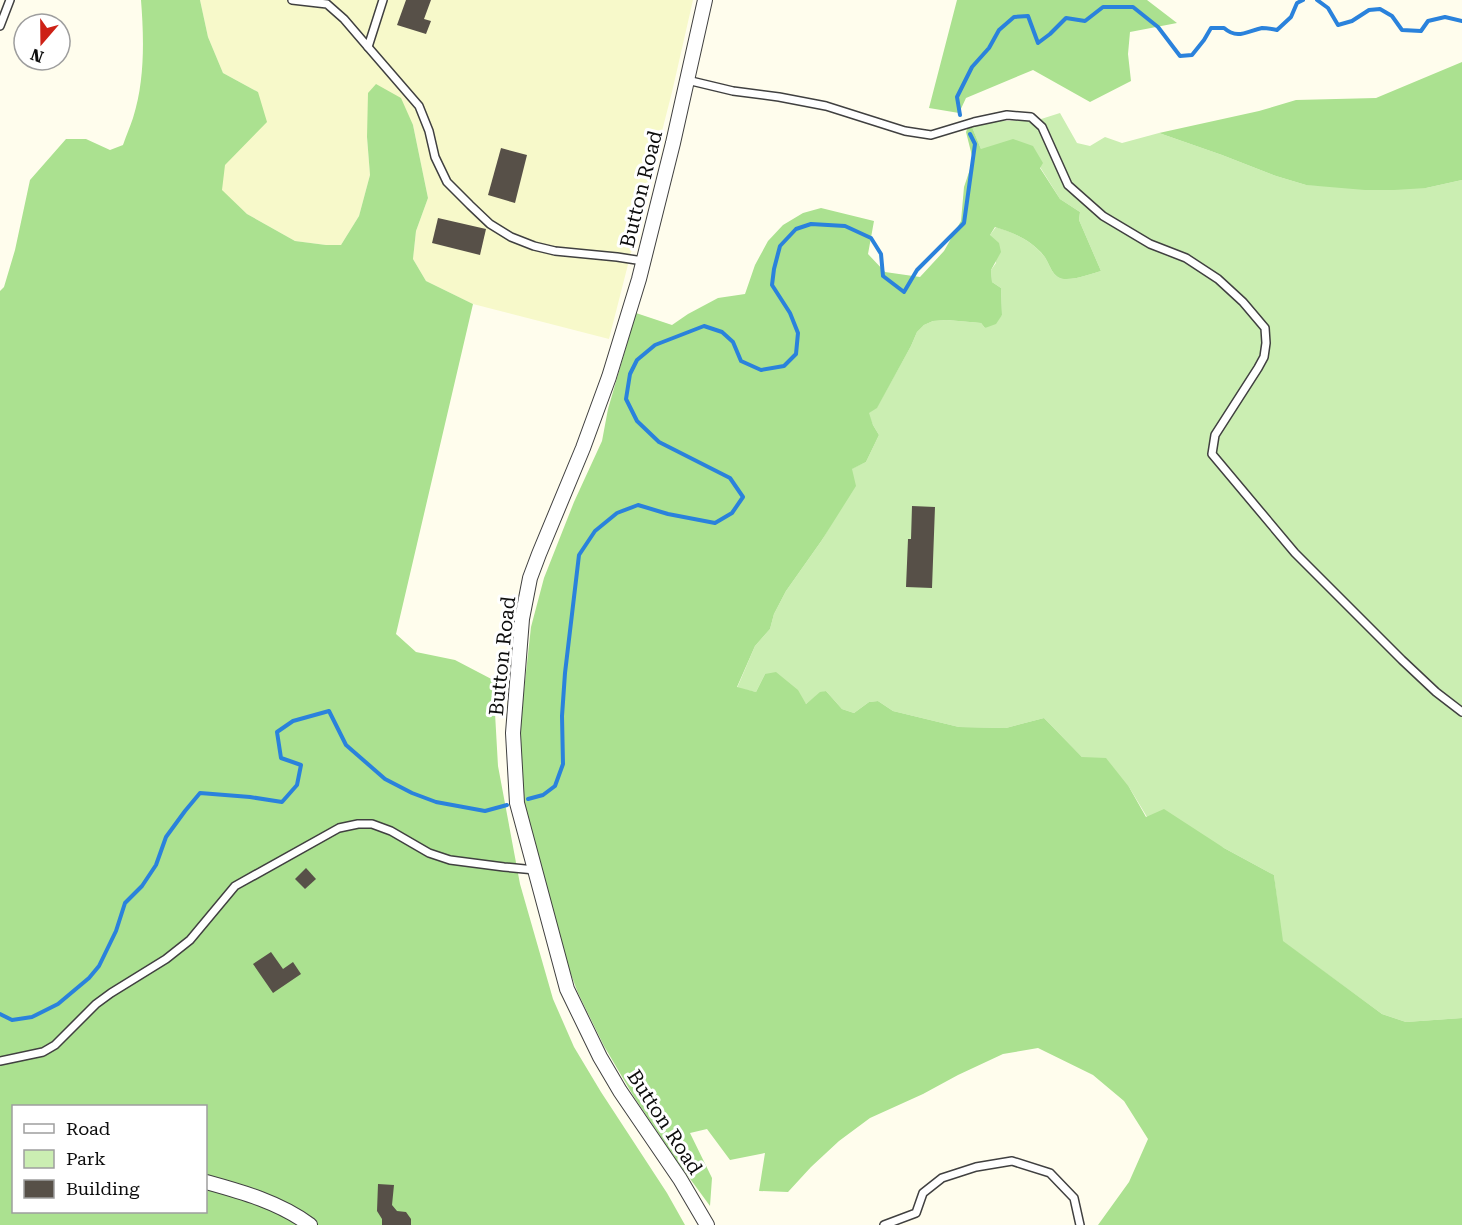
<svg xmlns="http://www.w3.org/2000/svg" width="1462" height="1225" font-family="'Roboto Serif',serif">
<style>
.farmland{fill:#f7f9ca}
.green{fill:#cbeeb2}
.forest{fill:#abe190;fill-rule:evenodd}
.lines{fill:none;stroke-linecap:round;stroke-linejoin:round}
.stream{stroke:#2a82dc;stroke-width:4}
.building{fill:#575048}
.service-casing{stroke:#404040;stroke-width:10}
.minor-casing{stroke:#404040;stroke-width:16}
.service{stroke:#fff;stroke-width:7}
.minor{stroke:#fff;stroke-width:14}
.labels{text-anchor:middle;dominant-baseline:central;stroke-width:6;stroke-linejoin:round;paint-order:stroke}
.street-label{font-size:20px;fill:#0d0d0d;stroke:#fff}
</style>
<rect width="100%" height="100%" fill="#fffded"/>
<!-- farmland -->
<polygon class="farmland" points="200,0 693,0 672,92 609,339 473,304 426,281 413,259 416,231 428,198 413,125 367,137 370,175 359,216 341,245 326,245 295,241 247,214 221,190 224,165 258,92 223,73 208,37"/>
<!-- green -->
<path class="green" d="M1060 113 1077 143 1090 146 1105 137 1122 143 1159 133 1222 155 1276 176 1306 185 1426 188 1462 180V1018L1406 1022 1382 1014 1282 941 1274 875 1224 848 1147 817 1129 787 1082 757 1044 718 1006 728 959 727 893 711 878 701 869 702 854 713 842 709 826 691 820 693 806 704 765 674 756 692 737 688 755 646 770 629 774 614 786 591 822 540 836 516 851 469 866 462 879 435 873 425 868 413 877 407 911 346 917 332 924 325 933 321 947 320 981 323 985 328 1002 315 1001 288 992 282 991 270 996 263 990 235 996 227C1014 233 1031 240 1044 256 1050 264 1052 278 1064 279 1076 280 1090 274 1101 271L1079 220 1080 212 1060 199 1040 167 981 149 970 122 1038 120Z"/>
<!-- forest -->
<g class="forest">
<path d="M141 0H200L208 37 223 73 258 92 267 122 225 165 222 190 247 214 295 241 326 245H341L359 216 370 175 367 137 368 93 376 84 401 98 413 125 428 198 416 231 413 259 426 281 473 304 396 634 416 652 455 660 499 683 495 713 498 766 520 884 553 999 574 1047 601 1092 667 1193 685 1225H0V291L4 287 15 250 30 180 66 139H86L110 150 123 145C126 136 130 127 133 118 145 81 144 38 141 0ZM14 1106H206V1212H14Z"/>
<polygon points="957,0 1147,0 1177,23 1130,32 1128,54 1131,81 1090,102 1033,70 966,98 959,113 929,108"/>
<polygon points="1462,62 1462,180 1426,188 1394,190 1365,190 1306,185 1276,176 1222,155 1159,133 1259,111 1296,100 1376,98"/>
<path d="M970 122 981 149 1013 139 1033 146 1043 163 1040 168 1060 199 1080 212 1079 220 1101 271C1090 274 1076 280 1064 279 1052 278 1050 264 1044 256 1031 240 1014 233 995 227L990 235 999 243 1001 252 991 270 992 282 1001 288 1002 315 996 324 985 328 981 323 947 320 933 321 924 325 917 332 911 346 877 408 869 413 873 425 879 435 866 462 852 469 856 486 822 540 786 591 774 614 770 629 755 646 737 687 756 692 765 674 776 672 798 690 806 704 820 692 826 691 842 709 854 713 869 702 878 701 893 711 959 727 1006 728 1044 718 1082 757 1106 758 1129 787 1146 817 1164 809 1224 848 1274 875 1283 941 1382 1014 1406 1022 1462 1018V1225H1098L1129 1182 1148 1139 1124 1101 1093 1075 1038 1048 1003 1054 958 1075 923 1094 870 1118 839 1141 811 1167 788 1192 759 1191 765 1153 730 1160 707 1129 690 1133 712 1178 710 1206 677 1161 634 1097 604 1046 578 993 561 948 524 800 519 736 531 627 544 578 574 502 602 441 608 409 636 313 672 325 688 314 718 298 745 294 755 265 768 241 783 225 803 213 821 208 874 221 868 254 885 272 920 277 944 251 961 221 964 187 973 160 966 132Z"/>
</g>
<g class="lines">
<!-- stream -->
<g class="stream">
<polyline points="1317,0 1328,8 1338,25 1352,21 1369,10 1380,9 1392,16 1402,30 1421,31 1428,21 1445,17 1462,21"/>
<path d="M960 115 957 97 972 67 989 48 999 30 1014 17 1028 16 1038 43 1050 34 1066 18 1085 21 1103 7H1133L1158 27 1180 56 1192 55 1204 40 1211 28H1224C1238 40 1247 31 1262 28 1267 28 1272 29 1277 30L1291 17 1297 3 1303 0"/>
<polyline points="528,799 543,795 555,786 563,764 562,716 565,673 579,555 595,531 617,513 638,505 668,514 715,523 732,513 743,497 730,478 659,442 637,421 626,399 630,374 637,360 655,345 704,326 722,332 733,342 741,361 761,370 784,366 796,354 798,333 790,313 772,285 774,269 780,246 796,229 811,224 845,226 871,238 881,254 883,276 904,292 917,270 964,223 975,144 970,134"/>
<polyline points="0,1014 12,1020 32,1017 58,1004 89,978 99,966 116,931 125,903 142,886 156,865 166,837 185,811 200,793 250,797 282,802 297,785 301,765 281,758 277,732 293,721 329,711 346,745 385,779 412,793 436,802 485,811 507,805"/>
</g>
</g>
<!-- building -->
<g class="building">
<polygon points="406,0 431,0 424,19 431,21 426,34 397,25"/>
<polygon points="501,148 527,155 515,203 488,195"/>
<polygon points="438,218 486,229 480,255 432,243"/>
<polygon points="912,506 935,507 932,588 906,587 908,539 911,539"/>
<polygon points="306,868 316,879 305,889 295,879"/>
<polygon points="271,952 283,969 293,962 301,974 273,993 253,964"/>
<polygon points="378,1184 394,1185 392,1205 397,1211 406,1212 411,1219 411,1225 382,1225 382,1219 377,1211"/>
</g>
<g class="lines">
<!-- service casing -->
<g class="service-casing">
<g id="service">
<polyline points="292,0 327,4 344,19 368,47 383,0"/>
<polyline points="0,26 10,0"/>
<polyline points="368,47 419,106 429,131 435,157 447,182 470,205 490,224 511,237 534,246 555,251 617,257 643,261"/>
<polyline points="687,80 733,91 779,97 826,106 905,131 931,135 974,122 1007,115 1031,117 1042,127 1068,185 1103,216 1150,244 1186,258 1218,279 1243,302 1265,328 1266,343 1264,357 1258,368 1215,435 1212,454 1295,553 1402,660 1436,692 1462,712"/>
<polyline points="0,1061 43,1052 55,1045 96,1004 111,993 166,959 190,940 235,886 339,828 358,824 372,824 391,831 429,853 450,860 504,867 535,870"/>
<polyline points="884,1225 916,1213 923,1193 942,1178 976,1167 1012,1161 1050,1173 1074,1198 1080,1225"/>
</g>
</g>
<!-- minor casing -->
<g class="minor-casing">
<g id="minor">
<polyline points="705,0 673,143 639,279 609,377 583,448 539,554 530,578 522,619 513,733 517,803 567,989 600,1057 620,1091 680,1179 707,1225"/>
<path d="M206 1182C242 1192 279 1202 310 1225"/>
</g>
</g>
<!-- service -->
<use href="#service" class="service"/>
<!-- minor -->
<use href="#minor" class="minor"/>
</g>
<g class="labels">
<!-- street labels -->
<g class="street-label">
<text transform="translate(641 189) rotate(-76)">Button Road</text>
<text transform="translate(502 656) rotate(-84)">Button Road</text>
<text transform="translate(665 1122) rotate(57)">Button Road</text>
</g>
</g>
<!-- legend -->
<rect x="12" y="1105" width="195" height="108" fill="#ffffff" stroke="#9e9e9e" stroke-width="1.5"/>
<rect x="24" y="1124" width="30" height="9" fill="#ffffff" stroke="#9e9e9e" stroke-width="1.5"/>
<text x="66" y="1135" font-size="18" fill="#0d0d0d">Road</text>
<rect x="24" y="1150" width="30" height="18" fill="#cbeeb2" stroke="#9e9e9e" stroke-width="1.5"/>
<text x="66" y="1165" font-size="18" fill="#0d0d0d">Park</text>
<rect x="24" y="1180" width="30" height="18" fill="#575048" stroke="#9e9e9e" stroke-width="1.5"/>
<text x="66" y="1195" font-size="18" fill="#0d0d0d">Building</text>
<!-- north arrow -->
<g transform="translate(42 42) rotate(200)"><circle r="28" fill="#ffffff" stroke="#9e9e9e" stroke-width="1.5"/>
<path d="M0-4.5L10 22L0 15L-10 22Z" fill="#cd2116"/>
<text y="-9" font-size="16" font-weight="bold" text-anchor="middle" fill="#0d0d0d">N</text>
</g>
</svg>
